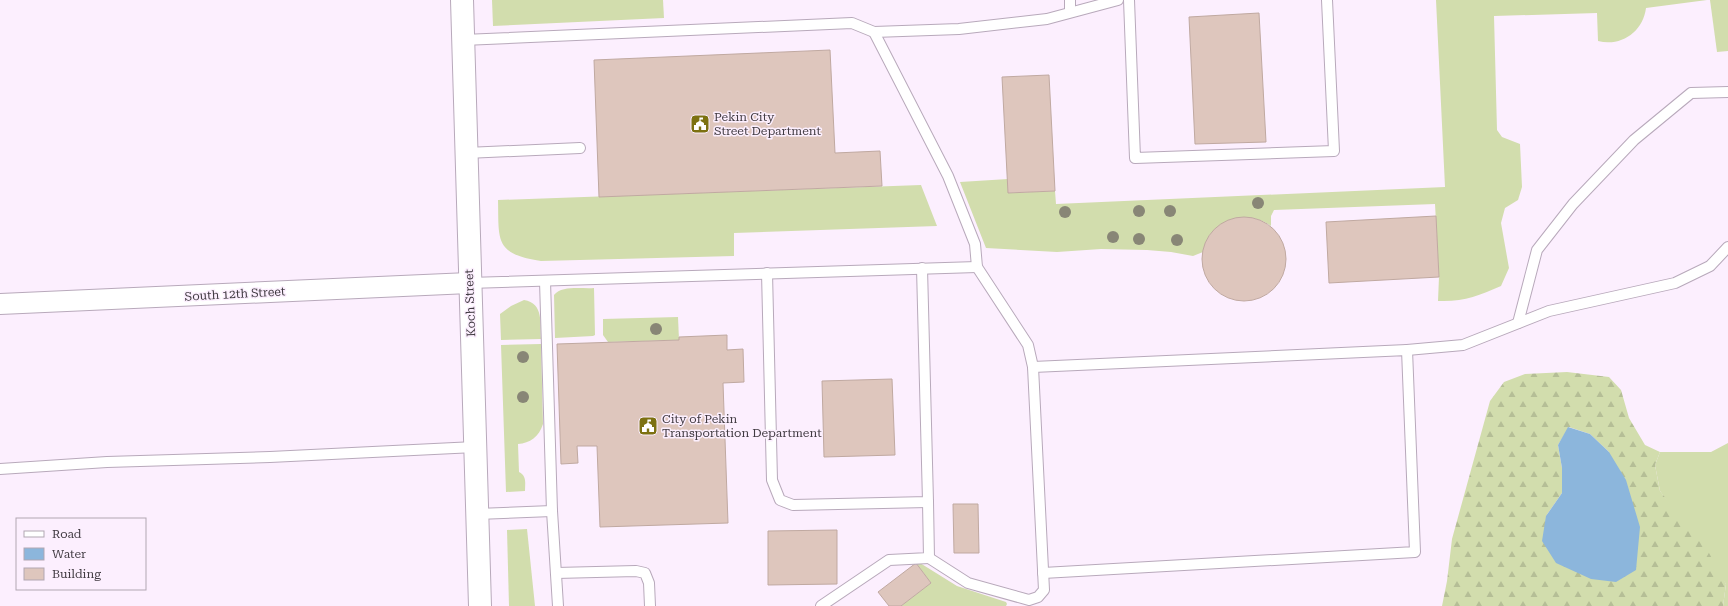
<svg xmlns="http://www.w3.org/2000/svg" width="1728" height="606" font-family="'Roboto Serif',serif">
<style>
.grass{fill:#d2ddad}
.forest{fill:url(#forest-firs);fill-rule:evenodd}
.water{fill:#8cb6dc}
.building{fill:#dec6bd;stroke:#c0a9a1}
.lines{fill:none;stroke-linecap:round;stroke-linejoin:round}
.service-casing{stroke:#b8a9bb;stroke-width:12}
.minor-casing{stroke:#b8a9bb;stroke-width:22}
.tertiary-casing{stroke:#b8a9bb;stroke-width:24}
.service{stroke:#fff;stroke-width:10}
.minor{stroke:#fff;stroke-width:20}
.tertiary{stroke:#fff;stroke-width:22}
.tree{fill:#888676}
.labels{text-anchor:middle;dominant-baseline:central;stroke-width:3;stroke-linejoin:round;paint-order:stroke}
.poi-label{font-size:12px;fill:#403a41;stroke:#fceffe;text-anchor:start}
.street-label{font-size:12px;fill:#403a41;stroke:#fceffe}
</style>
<defs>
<pattern id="forest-firs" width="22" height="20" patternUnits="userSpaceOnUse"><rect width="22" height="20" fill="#d2ddad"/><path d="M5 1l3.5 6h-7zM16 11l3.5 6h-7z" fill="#b5be96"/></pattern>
</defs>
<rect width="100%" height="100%" fill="#fceffe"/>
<!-- grass -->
<g class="grass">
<polygon points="492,0 663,0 664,18 493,26"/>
<path d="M1436 0H1707L1646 8C1643 32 1621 47 1598 41L1597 13 1494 16 1497 130 1502 137 1520 144 1522 187 1518 200 1505 208 1501 223 1509 268 1501 286C1478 296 1464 302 1438 301L1439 277 1435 204 1274 210 1271 216V226C1251 211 1222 216 1208 238 1206 242 1205 248 1203 252L1193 256 1171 252 1147 250 1101 249 1057 252 986 248 960 182 1008 179V193L1055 191 1056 204 1445 187Z"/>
<polygon points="1710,0 1728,0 1728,51 1717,52"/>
<path d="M921 185 937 226 734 233V256L541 261C494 254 499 240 498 200Z"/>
<path d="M594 288 595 335 593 336 555 338 554 295C562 285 582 289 594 288Z"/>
<path d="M524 300C544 303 540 324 541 339L501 340 500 314 511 306Z"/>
<polygon points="678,317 679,340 608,342 603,335 603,319"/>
<path d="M541 344 543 424C539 437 530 443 518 444L519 472C527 476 525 483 525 491L506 492 501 345Z"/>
<polygon points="1728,443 1728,606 1723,606 1726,584 1660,491 1655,465 1660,452 1711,452"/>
<polygon points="527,529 535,606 509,606 507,530"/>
<polygon points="920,563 957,586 1006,602 1007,604 1006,606 901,606 931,583 917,564"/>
</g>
<!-- forest -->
<path class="forest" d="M1567 372 1609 377 1621 390 1629 418 1645 445 1660 452 1655 465 1660 491 1709 553 1726 584 1723 606H1442L1447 581 1452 539 1490 401 1504 382 1525 374ZM1569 427 1590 434 1609 452 1546 516 1562 493V468L1558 445Z"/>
<!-- water -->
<polygon class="water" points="1568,427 1590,434 1609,452 1626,480 1640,527 1636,570 1616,582 1591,579 1556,563 1542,541 1546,516 1562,493 1562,468 1558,445"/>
<!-- building -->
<g class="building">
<polygon points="1259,13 1266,142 1195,144 1189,17"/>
<polygon points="830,50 835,153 880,151 882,186 599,197 594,60"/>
<polygon points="1049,75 1055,191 1008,193 1002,77"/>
<polygon points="1436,216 1439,277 1329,283 1326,222"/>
<circle cx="1244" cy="259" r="42"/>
<polygon points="727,335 727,350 743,349 744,382 723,383 728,523 600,527 597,446 577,446 578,463 561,464 557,344 679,340 679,337"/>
<polygon points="892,379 895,455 824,457 822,381"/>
<polygon points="953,504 978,504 979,553 954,553"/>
<polygon points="837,530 837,584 768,585 768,531"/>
<polygon points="916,563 931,583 901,606 889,606 878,592"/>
</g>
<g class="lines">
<!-- service casing -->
<g class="service-casing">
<g id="service">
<polyline points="1070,0 1070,12"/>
<polyline points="1129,0 1135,158 1334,151 1327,0"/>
<polyline points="874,32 948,176 975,244 977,267 1028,345 1033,367 1044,590 1038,597 1029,600 968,583 929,558"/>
<polyline points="463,40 852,23 874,32 959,29 1047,19 1118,0"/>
<polyline points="466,153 580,148"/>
<polyline points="767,273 772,480 780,500 793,505 928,502 922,268"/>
<polyline points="469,283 977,267"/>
<polyline points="1518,323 1537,250 1573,204 1634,140 1691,93 1728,92"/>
<polyline points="1407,350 1463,345 1549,311 1675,283 1710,266 1728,247"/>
<polyline points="1033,367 1407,350 1415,552 1043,573"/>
<polyline points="0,469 107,462 270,457 475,447"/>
<polyline points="552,511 558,606"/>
<polyline points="477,514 552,511 545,281"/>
<polyline points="556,573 636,571 645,573 649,583 650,606"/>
<polyline points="821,606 889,560 929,558 928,502"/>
</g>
</g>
<!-- minor casing -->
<g class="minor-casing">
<polyline id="minor" points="0,304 469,283"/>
</g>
<!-- tertiary casing -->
<g class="tertiary-casing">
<polyline id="tertiary" points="462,0 480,606"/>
</g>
<!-- service -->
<use href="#service" class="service"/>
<!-- minor -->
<use href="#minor" class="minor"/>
<!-- tertiary -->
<use href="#tertiary" class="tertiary"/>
</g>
<!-- trees -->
<g class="tree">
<circle cx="1258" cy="203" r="6"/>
<circle cx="1139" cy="211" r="6"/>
<circle cx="1170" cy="211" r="6"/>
<circle cx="1065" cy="212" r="6"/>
<circle cx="1113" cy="237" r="6"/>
<circle cx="1139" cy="239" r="6"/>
<circle cx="1177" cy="240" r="6"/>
<circle cx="656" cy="329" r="6"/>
<circle cx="523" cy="357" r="6"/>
<circle cx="523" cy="397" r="6"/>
</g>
<!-- icons -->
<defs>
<g id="civic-square" transform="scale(1)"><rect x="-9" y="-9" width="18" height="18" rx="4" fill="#7c7111" stroke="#fceffe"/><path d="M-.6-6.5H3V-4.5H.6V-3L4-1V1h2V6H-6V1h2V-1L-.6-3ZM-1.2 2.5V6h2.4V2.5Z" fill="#fff"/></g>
</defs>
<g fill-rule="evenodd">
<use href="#civic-square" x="700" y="124"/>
<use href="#civic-square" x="648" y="426"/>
</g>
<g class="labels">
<!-- poi labels -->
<g class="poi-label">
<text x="714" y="117">Pekin City<tspan x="714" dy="14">Street Department</tspan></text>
<text x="662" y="419">City of Pekin<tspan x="662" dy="14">Transportation Department</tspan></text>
</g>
<!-- street labels -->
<g class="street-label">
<text transform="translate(235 294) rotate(-3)">South 12th Street</text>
<text transform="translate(470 303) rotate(-92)">Koch Street</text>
</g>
</g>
<!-- legend -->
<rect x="16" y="518" width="130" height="72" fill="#fceffe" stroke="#b1a7b2"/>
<rect x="24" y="531" width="20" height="6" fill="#ffffff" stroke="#b1a7b2"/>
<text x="52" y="538" font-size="12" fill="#403a41">Road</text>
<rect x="24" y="548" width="20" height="12" fill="#8cb6dc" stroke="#b1a7b2"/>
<text x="52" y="558" font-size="12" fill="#403a41">Water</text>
<rect x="24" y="568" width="20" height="12" fill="#dec6bd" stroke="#b1a7b2"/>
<text x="52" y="578" font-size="12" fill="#403a41">Building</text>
</svg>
